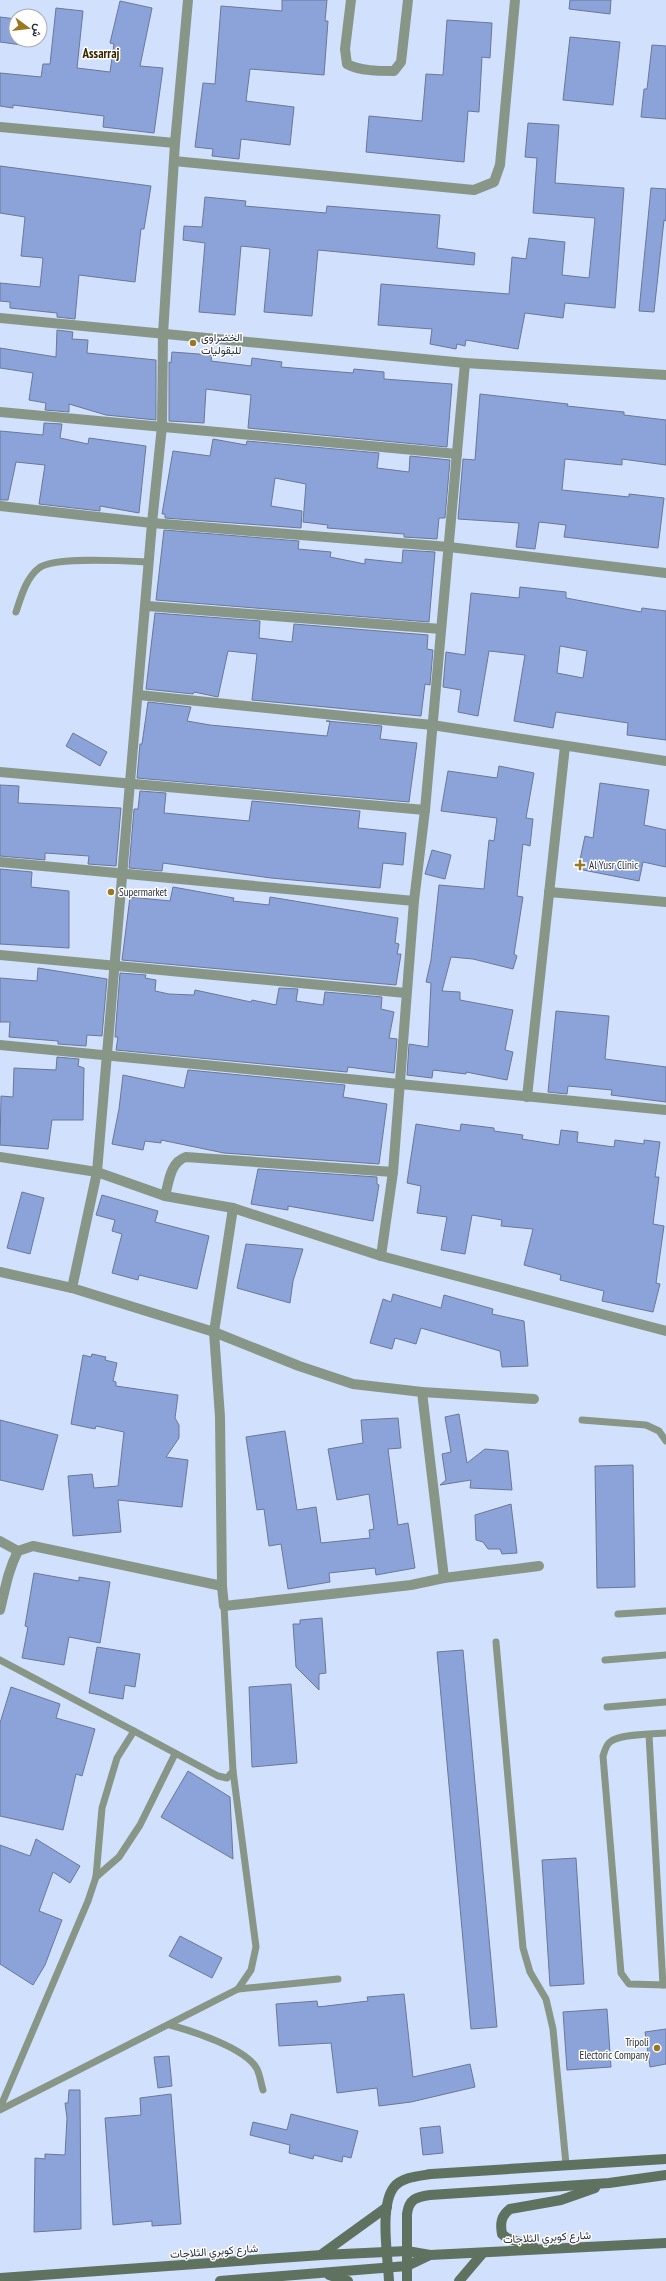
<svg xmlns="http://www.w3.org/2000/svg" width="666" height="2281" font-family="'PT Sans Narrow',Vazirmatn,sans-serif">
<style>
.building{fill:#8ba3d8;stroke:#697899;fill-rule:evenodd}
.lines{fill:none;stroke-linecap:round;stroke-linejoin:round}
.lane{stroke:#889688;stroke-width:7}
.street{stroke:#889688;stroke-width:10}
.secondary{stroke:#5f725f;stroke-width:10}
.poi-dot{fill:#9a7722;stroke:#fff;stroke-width:1.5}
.labels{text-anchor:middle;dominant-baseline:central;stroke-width:3;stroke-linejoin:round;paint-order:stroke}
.poi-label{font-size:11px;fill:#272e3c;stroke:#fff;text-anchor:start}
.street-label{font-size:11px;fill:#272e3c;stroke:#fff}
.quarter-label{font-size:13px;font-weight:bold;fill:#372600;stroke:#fff}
</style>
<rect width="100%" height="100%" fill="#d1e0fd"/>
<!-- building -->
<g class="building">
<polygon points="282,0 327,0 325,21 328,21 324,75 250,69 246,101 294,107 290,145 241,139 239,159 212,156 213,149 195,147 203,83 215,84 221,6 282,11"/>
<polygon points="570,0 611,0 610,14 569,9"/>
<polygon points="120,1 152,8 140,66 163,68 154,133 103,127 104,116 13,105 13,108 0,106 0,73 41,77 43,64 50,64 56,8 83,11 77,68 110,72 114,44 110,43"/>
<polygon points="0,17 16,19 16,40 23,40 22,45 0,42"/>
<polygon points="447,20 492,23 490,58 482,57 479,112 468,111 464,162 366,152 369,116 422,121 426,74 443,75"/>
<polygon points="570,37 620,42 613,105 563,100"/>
<polygon points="652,45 666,46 666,119 641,117 644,89 647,89"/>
<polygon points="528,123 559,125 555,183 624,188 615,308 565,303 563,318 525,313 518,349 466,340 465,346 457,344 456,349 430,344 432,329 378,325 381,284 509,294 512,257 526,259 529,238 565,242 562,275 589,278 595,218 533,213 537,158 525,157"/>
<polygon points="0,166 151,186 144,229 141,229 135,282 79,275 75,319 57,317 57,313 10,308 10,302 0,301 0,283 40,287 43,258 21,256 25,217 0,213"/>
<polygon points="651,188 666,189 666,221 664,220 654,312 639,311"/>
<polygon points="205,197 246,201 245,206 326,213 327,206 440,215 437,248 475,253 474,265 318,250 312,316 264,312 270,249 241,246 235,315 199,312 205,243 183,240 184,226 202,227"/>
<polygon points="57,330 73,332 72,339 88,340 87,353 156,360 156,420 106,415 69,404 69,412 45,410 46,403 29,400 33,373 0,368 0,348 56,357"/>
<polygon points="172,352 212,355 211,361 251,366 252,358 282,362 281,367 353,373 354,369 384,372 384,379 452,384 447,447 248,428 251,395 206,389 204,423 169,421 169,362 171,363"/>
<polygon points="480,394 568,404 567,406 624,412 624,415 666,420 666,465 622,459 622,465 565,459 562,490 629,497 629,494 664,498 658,548 564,537 566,525 539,522 535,549 516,547 519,523 458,519 463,459 475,460"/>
<polygon points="44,423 62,424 60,438 88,444 89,438 146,446 139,513 100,506 100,511 39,504 45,465 16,462 8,500 0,500 0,431 43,435"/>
<polygon points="213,439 246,445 247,441 379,453 377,468 409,472 410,456 450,460 445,518 439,518 437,539 404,537 404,534 327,528 328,525 303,522 306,484 275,478 271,506 302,511 301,528 165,518 165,514 162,514 173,451 210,456"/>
<polygon points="164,530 299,541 298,549 331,552 330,557 365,564 365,559 402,563 403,550 435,552 429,622 156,600"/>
<path d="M520 587 566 592V598L641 612 642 608 666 611V740L627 735 628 723 556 712 553 728 514 721 525 655 489 651 478 716 458 712 461 690 443 687 446 652 465 655 471 593 519 598ZM560 646 587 651 583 678 557 673Z"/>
<polygon points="155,613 260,621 259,638 292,642 294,624 428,635 427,649 433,650 430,685 425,684 421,716 252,700 257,654 228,651 218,697 194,692 193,694 146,689"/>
<polygon points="148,702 191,707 187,721 210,725 327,736 330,721 326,721 382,726 380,739 417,743 409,802 137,778 140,744 142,744"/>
<polygon points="73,733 107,752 100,766 66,746"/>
<polygon points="499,766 534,773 526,818 533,819 530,846 523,844 517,896 523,897 514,954 517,956 513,969 473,959 451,957 442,991 460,992 460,1000 513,1010 505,1050 513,1052 507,1080 466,1072 466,1074 433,1070 432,1078 407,1075 409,1044 428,1047 431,983 426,982 431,960 439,885 484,889 489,840 494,841 497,818 441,811 448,771 497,778"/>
<polygon points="600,783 649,790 644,825 666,830 666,867 643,862 639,881 578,869 585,836 593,838"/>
<polygon points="0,785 19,786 18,803 121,808 116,866 88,864 89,856 45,853 45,860 0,856"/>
<polygon points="140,791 166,793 164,813 249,821 252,801 360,811 358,828 406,833 403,865 383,863 380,888 271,878 163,863 162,871 129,868 134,809 138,809"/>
<polygon points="432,850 451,855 445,879 425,874"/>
<polygon points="0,869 32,872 31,887 69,891 69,948 0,944"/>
<polygon points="173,887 234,898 233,901 269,905 270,897 398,918 395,943 399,944 397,954 401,954 396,985 122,960 130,897 170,901"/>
<polygon points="38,968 107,979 102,1036 87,1035 86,1046 58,1044 58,1041 9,1037 10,1022 0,1022 0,978 37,981"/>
<polygon points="120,973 146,975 145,978 156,980 155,991 169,994 194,995 195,990 251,1002 252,1000 276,1005 279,988 298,989 296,1001 323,1005 325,992 382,997 381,1009 394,1012 389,1038 397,1039 394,1073 348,1067 347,1072 116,1050 118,1037 115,1037"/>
<polygon points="556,1011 609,1016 605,1059 666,1067 666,1102 611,1095 612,1090 568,1086 567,1094 548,1092"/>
<polygon points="57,1057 79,1059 78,1066 84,1068 83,1120 52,1120 48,1149 0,1145 1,1096 13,1097 14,1068 56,1070"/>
<polygon points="188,1070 345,1085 343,1097 387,1104 379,1164 224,1153 161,1140 161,1143 145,1141 143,1150 112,1144 119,1109 123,1075 184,1088"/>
<polygon points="416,1124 460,1131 461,1124 494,1128 494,1131 523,1135 522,1139 559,1145 561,1130 578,1132 577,1142 614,1147 615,1140 644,1144 644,1140 660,1142 655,1177 659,1177 653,1224 664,1226 656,1283 660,1284 653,1312 602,1301 604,1291 560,1280 561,1275 524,1265 533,1229 501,1226 502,1220 472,1215 465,1254 441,1250 447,1217 417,1213 421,1186 407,1183"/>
<polygon points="258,1169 377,1177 377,1184 379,1185 373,1221 288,1206 288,1210 251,1204"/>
<polygon points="22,1192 44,1198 30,1254 7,1248"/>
<polygon points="102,1195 158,1211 155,1222 209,1236 197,1289 139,1275 138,1280 112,1273 122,1234 112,1231 115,1220 96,1215"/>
<polygon points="246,1244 303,1249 293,1281 290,1303 237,1288"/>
<polygon points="393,1294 441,1308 444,1295 493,1309 492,1314 524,1321 528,1366 502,1367 500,1351 421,1328 416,1344 395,1338 392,1349 370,1343 383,1299 391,1302"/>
<polygon points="92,1354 106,1357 105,1360 117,1363 113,1381 116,1382 116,1386 178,1395 175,1418 179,1425 179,1438 166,1457 188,1460 182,1507 118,1500 121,1532 73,1536 68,1476 92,1474 94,1488 118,1486 124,1432 96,1426 95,1429 71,1424 83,1355 91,1357"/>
<polygon points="459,1414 467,1463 485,1449 508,1451 512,1490 470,1488 471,1480 440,1485 446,1480 442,1454 451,1452 445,1417"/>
<polygon points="398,1418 401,1448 388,1449 398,1525 408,1523 415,1568 376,1575 375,1568 329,1573 330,1582 288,1589 281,1544 269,1546 264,1509 257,1510 246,1437 285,1431 297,1510 316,1507 321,1543 370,1538 369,1530 374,1529 369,1494 337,1500 328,1449 363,1443 361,1420"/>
<polygon points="0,1420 58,1435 43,1490 0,1480"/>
<polygon points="633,1465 635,1587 597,1588 595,1466"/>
<polygon points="511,1504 517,1553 502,1554 500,1549 488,1549 483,1542 476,1540 475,1515"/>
<polygon points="34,1573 79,1581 79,1577 110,1582 100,1643 69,1637 64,1665 22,1658 28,1627 25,1626"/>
<polygon points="322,1618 326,1673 319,1674 319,1690 296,1667 293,1624 300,1624 300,1620"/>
<polygon points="97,1647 140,1654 135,1687 125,1685 123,1699 89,1693"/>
<polygon points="463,1650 497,2027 471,2029 437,1652"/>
<polygon points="291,1684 297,1763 252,1767 249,1687"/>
<polygon points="11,1687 60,1704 56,1718 95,1729 82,1776 76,1774 63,1830 0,1816 0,1723"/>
<polygon points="188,1771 230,1797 233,1859 161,1817"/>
<polygon points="36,1839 80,1866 70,1883 53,1872 39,1911 62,1920 45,1965 33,1985 0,1964 0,1845 30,1856"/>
<polygon points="576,1858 584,1984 550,1986 542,1860"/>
<polygon points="180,1936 222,1958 212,1978 169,1956"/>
<polygon points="404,1994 413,2077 470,2064 475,2087 411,2102 379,2106 377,2088 337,2093 331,2043 279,2046 276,2004 317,2001 318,2007 368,2001 367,1997"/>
<polygon points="607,2009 611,2067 567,2070 563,2012"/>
<polygon points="666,2029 666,2064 650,2067 645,2032"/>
<polygon points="169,2056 172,2086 158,2088 154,2057"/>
<polygon points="69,2090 80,2090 81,2229 34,2232 35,2158 45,2159 45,2154 65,2155 67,2118 65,2103 68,2103"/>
<polygon points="171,2094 181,2224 152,2226 152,2221 113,2225 105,2118 141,2115 140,2098"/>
<polygon points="291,2114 358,2131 351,2158 343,2156 342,2162 314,2155 313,2159 289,2153 290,2145 250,2135 253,2122 287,2130"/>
<polygon points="440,2126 443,2153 423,2155 420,2128"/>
</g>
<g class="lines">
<!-- lane -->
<g class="lane">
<path d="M16 612C21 597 26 578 39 568 53 556 128 561 149 562"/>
<polyline points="582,1420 646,1425 659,1431 666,1441"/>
<polyline points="618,1614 666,1611"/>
<polyline points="496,1642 523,1948 530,1972 546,1999 553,2029 566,2164"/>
<polyline points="0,1660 134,1731 117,1758 102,1808 96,1877 88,1901 0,2108"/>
<polyline points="605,1660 666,1655"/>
<polyline points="607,1707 666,1702"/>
<polyline points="134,1731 218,1776 227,1778 233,1771 224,1606"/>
<path d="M666 1733C653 1734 619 1734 610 1742 606 1745 605 1750 603 1756L621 1973 629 1984 666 1985"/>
<polyline points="649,1735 663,1985"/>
<polyline points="96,1877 119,1857 140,1825 175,1754"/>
<polyline points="238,1989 338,1979"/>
<path d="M170 2025C192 2031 246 2048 257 2069 260 2075 261 2084 263 2090"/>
<polyline points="0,2110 238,1989 251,1970 256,1947 233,1771"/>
</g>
<!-- street -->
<g class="street">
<path d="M351 0 345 49 347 64C360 71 379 71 394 71L401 62 408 0"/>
<polyline points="0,127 175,143"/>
<polyline points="174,161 474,190 494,182 500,165 515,0"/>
<polyline points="0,318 465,363 666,375"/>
<polyline points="0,412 457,454"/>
<polyline points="0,506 152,523 449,547 666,573"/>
<polyline points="147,606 441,629"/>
<polyline points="139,695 432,725 666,761"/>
<polyline points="0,772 425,810"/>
<polyline points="0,862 414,901"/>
<polyline points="549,892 666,902"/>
<polyline points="0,955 406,993"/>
<polyline points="0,1045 666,1110"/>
<polyline points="527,1097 565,746"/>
<polyline points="0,1157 97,1172 165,1196 233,1208 381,1256 666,1331"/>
<path d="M165 1196C169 1182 170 1162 186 1157L393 1172"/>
<polyline points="381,1256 393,1172 414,901 425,810 465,363"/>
<polyline points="0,1272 72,1288 214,1332 299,1366 353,1384 422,1392 534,1399"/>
<polyline points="72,1288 97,1172 152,523 162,426 163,334 175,143 188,0"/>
<polyline points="422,1392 444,1578"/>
<polyline points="0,1541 18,1551"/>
<polyline points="222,1586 224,1606 411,1585 444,1578 539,1566"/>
<path d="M0 1610C5 1590 8 1570 18 1551L33 1546 222 1586 220 1417 214 1332 233 1208"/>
</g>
<!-- secondary -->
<g class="secondary">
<path d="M534 2247 507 2238 502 2234C500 2223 501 2216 510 2209L561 2200 595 2188"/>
<polyline points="322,2254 387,2207"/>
<polyline points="329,2275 348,2281"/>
<polyline points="0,2278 322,2255 407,2251 430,2255 666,2243"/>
<polyline points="220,2281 407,2266 430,2255"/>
<path d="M389 2281C388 2258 379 2206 394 2187 402 2177 419 2176 431 2174L666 2159"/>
<path d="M407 2281V2214C409 2199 416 2197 430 2195L609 2183 666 2175"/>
<polyline points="459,2281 482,2254"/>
</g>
</g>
<!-- markers -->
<g class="poi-dot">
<circle cx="193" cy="343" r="4"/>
<path d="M578 859h4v4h4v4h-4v4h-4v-4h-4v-4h4z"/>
<circle cx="111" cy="892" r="4"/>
<circle cx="657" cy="2048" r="4"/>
</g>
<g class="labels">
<!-- poi labels -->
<g class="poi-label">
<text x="201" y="337">الخضراوى<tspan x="201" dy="13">للبقوليات</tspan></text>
<text x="589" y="865">Al Yusr Clinic</text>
<text x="119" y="892">Supermarket</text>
<text x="649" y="2042" text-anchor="end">Tripoli<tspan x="649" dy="13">Electoric Company</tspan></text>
</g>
<!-- street labels -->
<g class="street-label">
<text transform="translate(547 2237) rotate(-3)">شارع كوبري الثلاجات</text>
<text transform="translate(214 2251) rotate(-4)">شارع كوبري الثلاجات</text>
</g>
<!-- quarter labels -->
<g class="quarter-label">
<text x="101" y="53">Assarraj</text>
</g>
</g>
<!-- north arrow -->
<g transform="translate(28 28) rotate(105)"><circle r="19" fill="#ffffff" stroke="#a9abb1"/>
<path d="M0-3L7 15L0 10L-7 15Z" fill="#9a7722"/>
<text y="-6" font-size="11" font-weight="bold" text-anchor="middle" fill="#272e3c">ش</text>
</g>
</svg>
